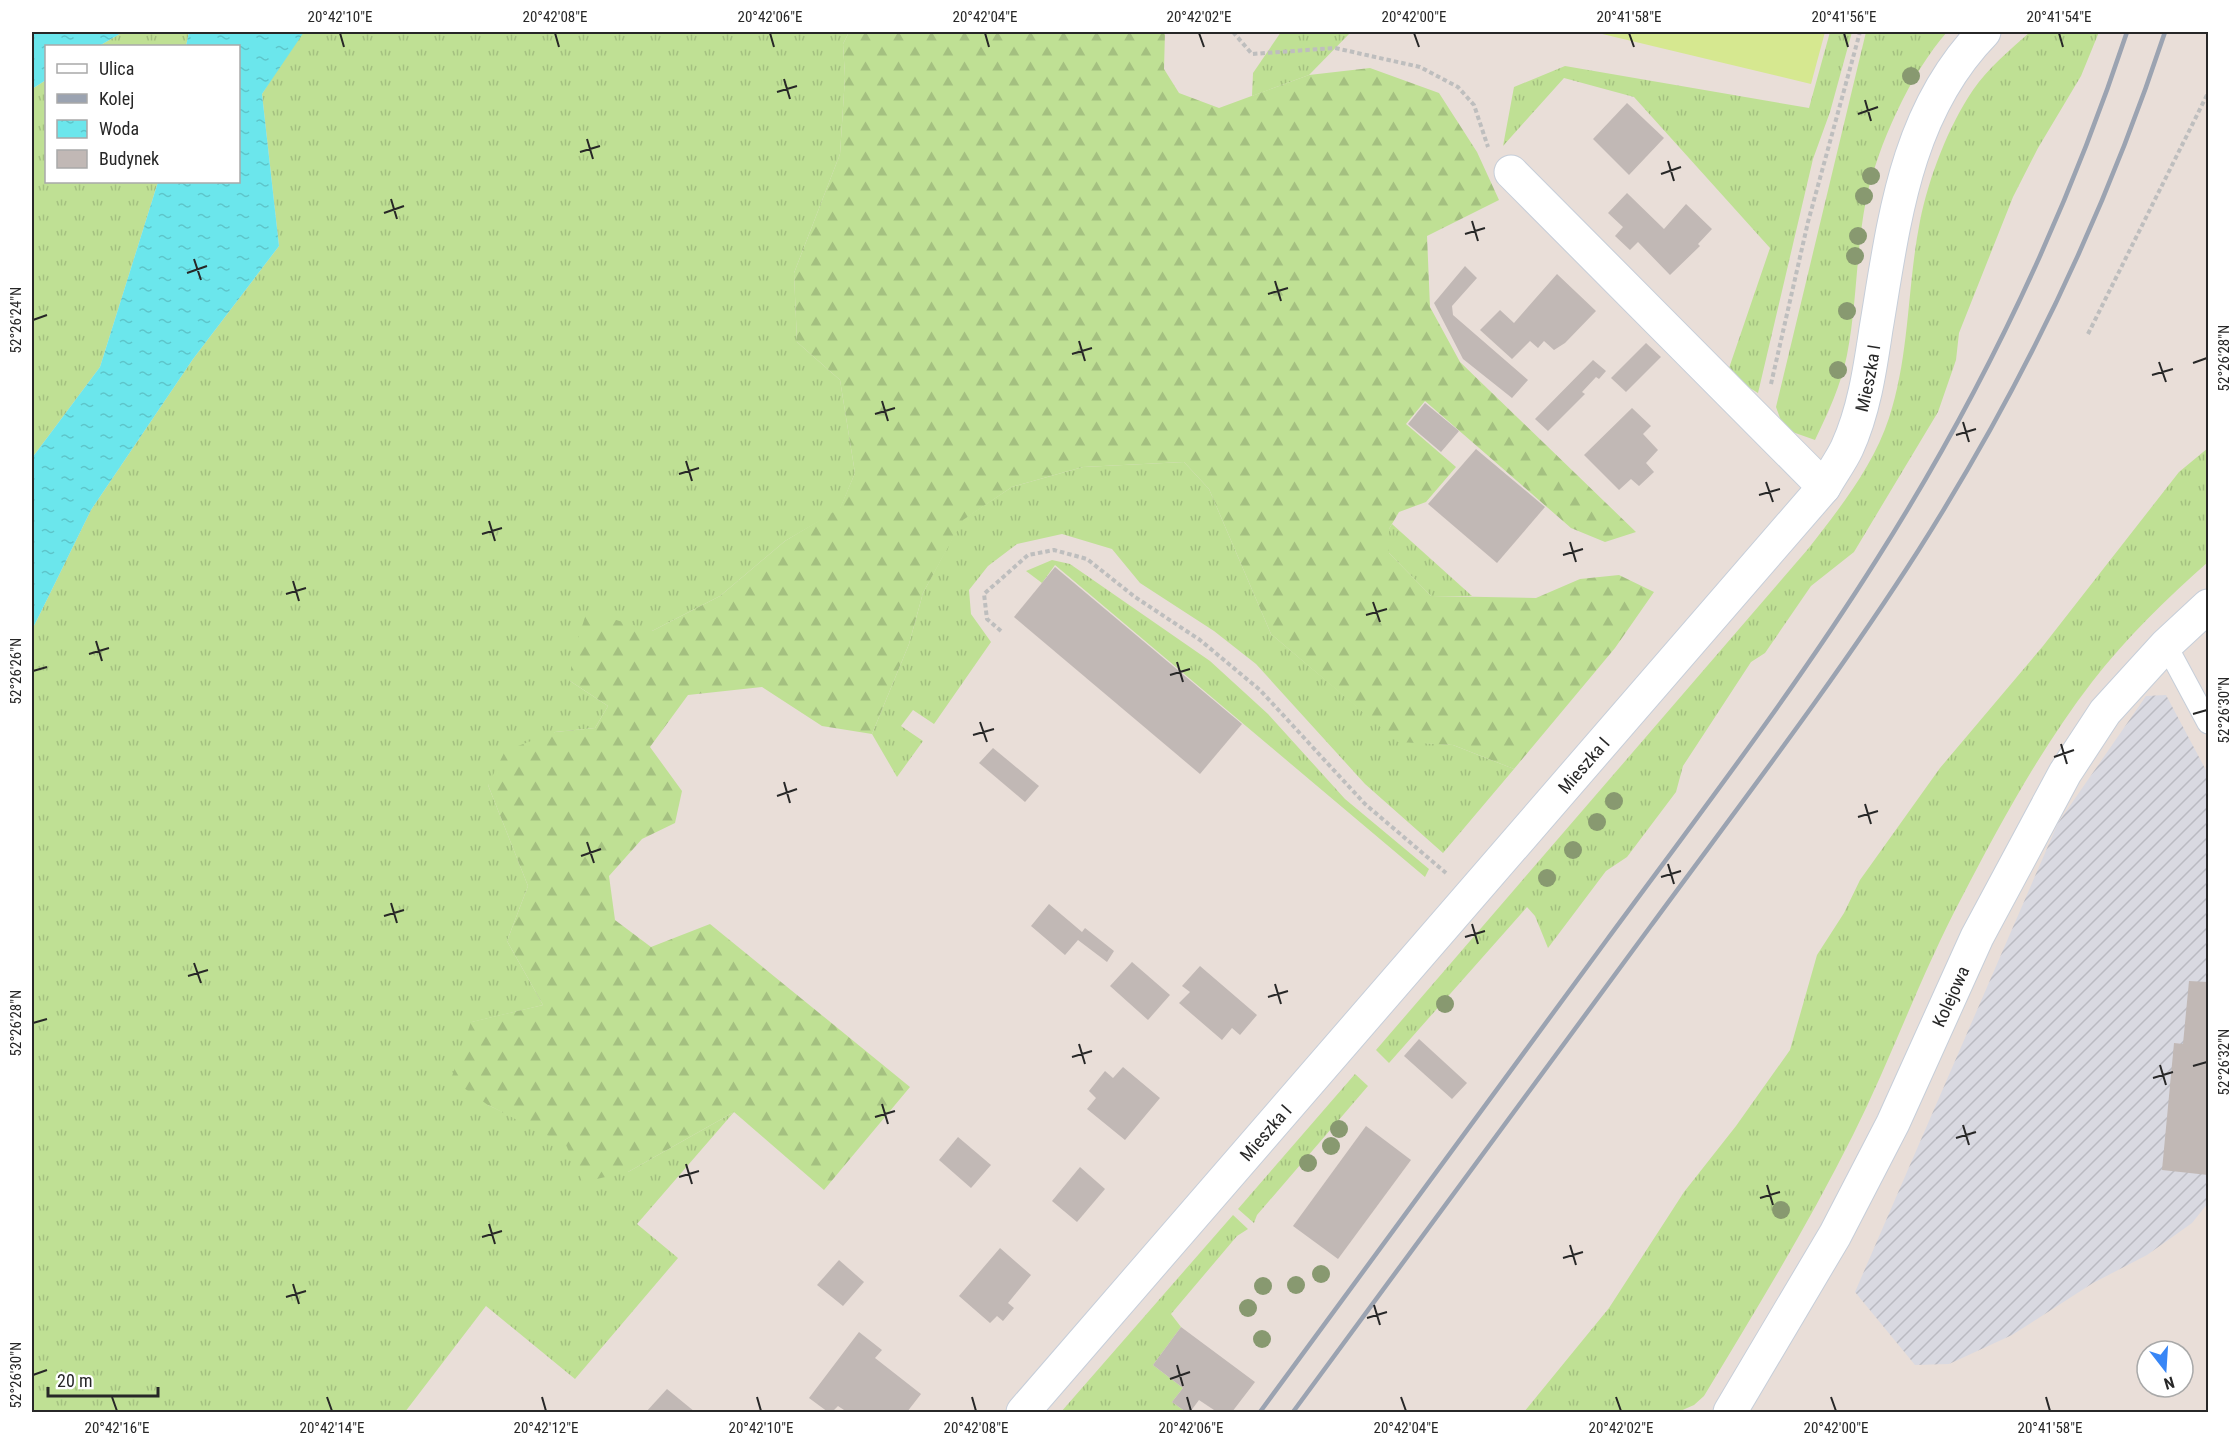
<svg xmlns="http://www.w3.org/2000/svg" width="2240" height="1444" font-family="'Roboto Condensed',sans-serif">
<style>
.industrial{fill:url(#industrial-furrows)}
.grass{fill:url(#grass-tufts)}
.forest{fill:url(#forest-firs)}
.pitch{fill:#d6e890}
.water{fill:url(#water-ripples)}
.building{fill:#c1b8b5}
.lines{fill:none;stroke-linecap:round;stroke-linejoin:round}
.lane-casing{stroke:#c6ced9;stroke-width:23}
.street-casing{stroke:#c6ced9;stroke-width:35}
.path{stroke:#bebebe;stroke-width:4;stroke-dasharray:4.5 3;stroke-linecap:butt}
.lane{stroke:#fff;stroke-width:21}
.street{stroke:#fff;stroke-width:33}
.rail{stroke:#9ba3b1;stroke-width:4.5}
.tree{fill:#889970}
.ticks{fill:none;stroke:#272727;stroke-width:2}
.labels{text-anchor:middle;dominant-baseline:central;stroke-width:4.5;stroke-linejoin:round;paint-order:stroke}
.street-label{font-size:18px;fill:#272727;stroke:#fff}
.neatline{fill:none;stroke:#272727;stroke-width:2}
.ticks-label{font-size:15px;text-anchor:middle;fill:#272727}
</style>
<defs>
<pattern id="industrial-furrows" width="10" height="10" patternUnits="userSpaceOnUse" patternTransform="scale(1.5)"><rect width="10" height="10" fill="#d9d9e1"/><path d="M-1 1l2-2M0 10L10 0M9 11l2-2" fill="none" stroke="#babac1"/></pattern>
<pattern id="grass-tufts" width="24" height="20" patternUnits="userSpaceOnUse" patternTransform="scale(1.5)"><rect width="24" height="20" fill="#bfe094"/><path d="M3 7l-1-3M5 7V3M7 7l1-3M15 17l-1-3M17 17v-4M19 17l1-3" fill="none" stroke="#a4c080"/></pattern>
<pattern id="forest-firs" width="22" height="20" patternUnits="userSpaceOnUse" patternTransform="scale(1.5)"><rect width="22" height="20" fill="#bfe094"/><path d="M5 1l3.5 6h-7zM16 11l3.5 6h-7z" fill="#a4c080"/></pattern>
<pattern id="water-ripples" width="26" height="14" patternUnits="userSpaceOnUse" patternTransform="scale(1.5)"><rect width="26" height="14" fill="#6be6ec"/><path d="M2 4q2-2 4 0t4 0M15 11q2-2 4 0t4 0" fill="none" stroke="#5dc5ca"/></pattern>
</defs>
<rect width="100%" height="100%" fill="#e9ded8"/>
<!-- industrial -->
<polygon class="industrial" points="2166,695 2208,774 2208,1203 2192,1223 2147,1255 2093,1283 2012,1335 1949,1364 1915,1365 1855,1292 2058,823 2146,696"/>
<!-- grass -->
<g class="grass">
<polygon points="123,32 189,32 186,46 99,46"/>
<polygon points="301,32 849,32 843,44 845,77 840,154 794,273 797,342 840,380 855,473 840,509 785,541 720,596 652,631 570,681 608,706 595,728 555,732 488,785 528,886 507,941 543,1005 472,1022 488,1105 628,1172 734,1112 637,1224 678,1258 575,1379 486,1306 405,1412 32,1412 32,630 91,510 193,359 279,246 262,94"/>
<polygon points="1281,32 1351,32 1309,75 1252,96 1253,73"/>
<polygon points="1830,32 1852,32 1830,112 1813,159 1758,393 1727,374 1770,248 1634,97 1564,78 1503,146 1514,87 1565,66 1809,108"/>
<path d="M1866 32H1947C1910 74 1878 145 1866 200 1856 251 1857 304 1847 355 1841 385 1828 413 1815 440L1784 429 1776 407Z"/>
<path d="M2030 32H2099L2081 76 2038 148 2013 197 1959 333 1956 360 1938 412 1854 552 1811 586 1765 653 1751 662 1683 766 1676 792 1627 857 1606 871 1548 948 1535 916 1527 907 1389 1063 1376 1050 1808 549C1839 509 1873 467 1889 418 1910 354 1907 286 1920 221 1929 177 1948 127 1973 90 1988 68 2010 50 2030 32Z"/>
<polygon points="46,80 46,182 158,182 100,367 32,458 32,89"/>
<path d="M2208 448V562C2166 599 2126 638 2092 682 2041 748 2000 824 1962 897 1921 974 1892 1057 1853 1135 1808 1225 1756 1310 1704 1396L1694 1405 1678 1412H1524L1609 1308 1684 1192 1736 1126 1790 1050 1817 955 1844 913 1860 880 1940 768 2043 646 2179 472Z"/>
<polygon points="1184,462 1209,489 1271,634 1398,741 1453,745 1514,769 1443,853 1365,784 1256,664 1214,631 1140,583 1112,549 1062,534 1017,544 988,566 969,590 971,614 991,642 934,724 913,710 901,726 923,741 897,777 872,734 909,644 923,593 962,520 1012,487 1083,467"/>
<polygon points="1392,524 1472,596 1431,596 1389,553 1389,529"/>
<polygon points="1052,560 1070,564 1210,661 1268,714 1345,799 1429,869 1425,877 1055,565 1042,583 1026,571"/>
<polygon points="1355,1074 1368,1086 1257,1215 1254,1223 1238,1209"/>
<polygon points="1233,1215 1248,1229 1237,1236 1171,1314 1181,1327 1153,1365 1183,1388 1172,1402 1186,1412 1061,1412"/>
</g>
<!-- forest -->
<polygon class="forest" points="849,32 1165,32 1164,69 1179,93 1219,108 1309,75 1370,68 1439,93 1477,152 1499,200 1427,236 1430,307 1460,362 1636,532 1605,542 1571,528 1425,401 1406,424 1456,467 1426,502 1399,512 1389,529 1389,553 1431,596 1536,598 1580,579 1619,575 1654,592 1615,648 1514,769 1453,745 1398,742 1271,634 1209,489 1184,462 1083,467 1012,487 963,520 923,593 909,644 872,734 822,726 762,687 688,695 650,747 682,791 675,823 642,839 609,876 615,920 651,947 710,924 910,1087 824,1190 734,1112 628,1172 583,1182 566,1145 488,1105 451,1079 471,1022 543,1005 507,941 528,886 488,785 505,751 555,732 595,728 608,706 570,681 572,657 587,611 652,631 720,596 785,541 840,508 855,473 840,380 797,342 794,273 840,154 845,77 843,44"/>
<!-- pitch -->
<polygon class="pitch" points="1594,32 1825,32 1811,84"/>
<!-- water -->
<g class="water">
<polygon points="32,32 123,32 99,46 46,46 46,80 32,89"/>
<polygon points="189,32 304,32 262,94 279,246 193,359 91,510 32,630 32,458 100,367 158,182 238,182 238,46 186,46"/>
</g>
<!-- building -->
<g class="building">
<polygon points="1627,103 1664,138 1629,175 1593,139"/>
<polygon points="1627,193 1664,229 1686,204 1712,229 1698,244 1700,246 1670,275 1638,242 1630,250 1615,236 1623,227 1608,213"/>
<polygon points="1465,266 1477,278 1452,306 1453,315 1528,380 1512,398 1463,359 1434,303"/>
<polygon points="1557,274 1596,311 1565,343 1554,350 1544,341 1538,348 1530,341 1512,359 1480,330 1500,310 1514,323"/>
<polygon points="1646,343 1661,357 1626,392 1611,378"/>
<polygon points="1593,360 1606,371 1599,379 1596,377 1582,392 1585,394 1548,431 1535,419"/>
<polygon points="1425,403 1459,431 1441,452 1408,424"/>
<polygon points="1632,408 1651,426 1643,434 1658,450 1646,463 1654,472 1639,486 1631,479 1619,490 1584,455"/>
<polygon points="1476,449 1545,507 1497,563 1428,504"/>
<polygon points="1055,567 1242,724 1200,774 1014,617"/>
<polygon points="993,748 1039,786 1025,802 979,763"/>
<polygon points="1049,904 1082,932 1085,928 1114,951 1107,962 1078,940 1065,955 1031,926"/>
<polygon points="1132,962 1170,995 1148,1020 1110,986"/>
<polygon points="1200,966 1257,1015 1240,1035 1232,1028 1222,1040 1179,1003 1190,992 1182,986"/>
<polygon points="2189,981 2208,982 2208,1175 2162,1170 2174,1043 2183,1044"/>
<polygon points="1419,1039 1467,1083 1452,1099 1404,1056"/>
<polygon points="1123,1067 1160,1098 1125,1140 1087,1109 1096,1098 1089,1091 1105,1071 1113,1078"/>
<polygon points="1366,1126 1411,1160 1338,1259 1293,1226"/>
<polygon points="958,1137 991,1165 971,1188 939,1160"/>
<polygon points="1080,1167 1105,1189 1077,1222 1052,1201"/>
<polygon points="1000,1248 1031,1275 1008,1303 1014,1308 1003,1321 997,1316 990,1323 959,1296"/>
<polygon points="839,1260 864,1282 843,1306 817,1285"/>
<polygon points="1181,1327 1255,1382 1232,1412 1217,1412 1199,1400 1190,1412 1186,1412 1172,1402 1183,1388 1153,1365"/>
<polygon points="859,1332 882,1350 875,1358 921,1394 907,1412 847,1412 838,1406 832,1412 828,1412 809,1398"/>
<polygon points="667,1389 695,1412 646,1412"/>
</g>
<g class="lines">
<!-- lane casing -->
<g class="lane-casing">
<polyline id="lane" points="2166,645 2208,723"/>
</g>
<!-- street casing -->
<g class="street-casing">
<g id="street">
<polyline points="1511,172 1824,487"/>
<path id="s1" d="M1023 1412 1824 487C1831 474 1841 461 1847 448 1864 411 1870 369 1876 329 1894 222 1905 113 1984 32"/>
<path id="s2" d="M1730 1412 1835 1235 1893 1123 1977 937 2065 773 2105 712 2166 645 2208 606"/>
</g>
</g>
<!-- path -->
<g class="path">
<polyline points="1233,32 1252,54 1335,48 1420,67 1458,87 1474,105 1488,147"/>
<polyline points="2088,334 2208,93"/>
<polyline points="1771,384 1808,222 1860,32"/>
<polyline points="1001,631 987,619 984,594 1028,555 1054,550 1087,559 1135,597 1200,640 1260,690 1365,804 1446,873"/>
</g>
<!-- lane -->
<use href="#lane" class="lane"/>
<!-- street -->
<use href="#street" class="street"/>
<!-- rail -->
<g class="rail">
<path d="M1260 1412C1375 1255 1490 1098 1606 941 1698 816 1794 691 1877 559 1981 395 2066 216 2127 32"/>
<path d="M1293 1412C1412 1251 1531 1089 1650 927 1741 803 1835 681 1918 551 2021 389 2105 214 2165 32"/>
</g>
</g>
<!-- trees -->
<g class="tree">
<circle cx="1911" cy="76" r="9"/>
<circle cx="1871" cy="176" r="9"/>
<circle cx="1864" cy="196" r="9"/>
<circle cx="1858" cy="236" r="9"/>
<circle cx="1855" cy="256" r="9"/>
<circle cx="1847" cy="311" r="9"/>
<circle cx="1838" cy="370" r="9"/>
<circle cx="1614" cy="801" r="9"/>
<circle cx="1597" cy="822" r="9"/>
<circle cx="1573" cy="850" r="9"/>
<circle cx="1547" cy="878" r="9"/>
<circle cx="1445" cy="1004" r="9"/>
<circle cx="1339" cy="1129" r="9"/>
<circle cx="1331" cy="1146" r="9"/>
<circle cx="1308" cy="1163" r="9"/>
<circle cx="1781" cy="1210" r="9"/>
<circle cx="1321" cy="1274" r="9"/>
<circle cx="1296" cy="1285" r="9"/>
<circle cx="1263" cy="1286" r="9"/>
<circle cx="1248" cy="1308" r="9"/>
<circle cx="1262" cy="1339" r="9"/>
</g>
<!-- ticks -->
<path class="ticks" d="M340 33 344 47M555 33 559 47M770 33 774 47M985 33 989 47M1199 33 1204 47M1414 33 1419 47M1629 33 1634 47M1844 33 1848 47M2059 33 2063 47M784 79 790 99M777 92 797 86M1865 100 1871 121M1858 114 1878 107M587 139 593 159M580 152 600 146M1668 161 1674 181M1661 174 1681 167M391 199 397 219M384 213 404 206M1472 221 1478 241M1465 234 1485 228M194 259 201 280M187 273 207 266M1275 281 1281 301M1268 294 1288 288M33 320 47 315M1079 341 1085 361M1072 354 1092 348M2159 362 2166 382M2193 363 2207 358M2152 375 2173 369M882 401 888 421M875 414 895 408M1963 422 1969 442M1956 435 1976 429M686 461 692 481M679 474 699 468M1766 482 1773 502M1759 495 1780 489M489 521 495 541M482 534 502 528M1570 542 1576 562M1563 555 1583 549M293 581 299 601M286 594 306 588M1373 602 1380 622M1366 615 1387 609M96 641 102 661M89 654 109 648M1177 662 1183 682M33 671 47 667M1170 675 1190 669M2193 714 2207 710M980 722 987 742M973 735 994 729M2061 744 2067 764M2054 757 2074 750M784 782 790 803M777 796 797 789M1865 804 1871 824M1858 817 1878 811M587 842 594 863M581 856 601 849M1668 864 1674 884M1661 877 1681 871M391 903 397 923M384 916 404 910M1472 924 1478 944M1465 937 1485 931M194 963 201 983M188 976 208 970M1275 984 1281 1004M1268 997 1288 991M33 1023 47 1019M1079 1044 1085 1064M1072 1057 1092 1051M2160 1065 2166 1085M2193 1066 2207 1062M2153 1078 2173 1072M882 1104 888 1124M875 1117 895 1111M1963 1125 1969 1145M1956 1138 1976 1132M686 1164 692 1184M679 1177 699 1171M1767 1185 1773 1205M1760 1198 1780 1192M489 1224 495 1244M482 1237 502 1231M1570 1245 1576 1265M1563 1258 1583 1252M293 1284 299 1304M286 1297 306 1291M1374 1305 1380 1325M1367 1318 1387 1312M1177 1365 1183 1386M33 1375 47 1370M1170 1379 1190 1372M112 1397 117 1411M327 1397 332 1411M542 1397 546 1411M757 1397 761 1411M972 1397 976 1411M1187 1397 1191 1411M1401 1397 1406 1411M1616 1397 1621 1411M1831 1397 1836 1411M2046 1397 2050 1411"/>
<g class="labels">
<!-- street labels -->
<g class="street-label">
<text stroke="none"><textPath href="#s1" startOffset="1342">Mieszka I</textPath></text>
<text stroke="none"><textPath href="#s1" startOffset="856">Mieszka I</textPath></text>
<text stroke="none"><textPath href="#s2" startOffset="471">Kolejowa</textPath></text>
<text stroke="none"><textPath href="#s1" startOffset="370">Mieszka I</textPath></text>
</g>
</g>
<!-- border -->
<rect width="2240" height="1444" fill="none" stroke="#ffffff" stroke-width="66"/>
<!-- legend -->
<rect x="45" y="45" width="195" height="138" fill="#ffffff" stroke="#a9a9a9" stroke-width="1.5"/>
<rect x="57" y="64" width="30" height="9" fill="#ffffff" stroke="#a9a9a9" stroke-width="1.5"/>
<text x="99" y="75" font-size="18" fill="#272727">Ulica</text>
<rect x="57" y="94" width="30" height="9" fill="#9ba3b1" stroke="#a9a9a9" stroke-width="1.5"/>
<text x="99" y="105" font-size="18" fill="#272727">Kolej</text>
<rect x="57" y="120" width="30" height="18" fill="url(#water-ripples)" stroke="#a9a9a9" stroke-width="1.5"/>
<text x="99" y="135" font-size="18" fill="#272727">Woda</text>
<rect x="57" y="150" width="30" height="18" fill="#c1b8b5" stroke="#a9a9a9" stroke-width="1.5"/>
<text x="99" y="165" font-size="18" fill="#272727">Budynek</text>
<!-- north arrow -->
<g transform="translate(2165 1369) rotate(163)"><circle r="28" fill="#ffffff" stroke="#a9a9a9" stroke-width="1.5"/>
<path d="M0-4.5L10 22L0 15L-10 22Z" fill="#3886f6"/>
<text y="-9" font-size="16" font-weight="bold" text-anchor="middle" fill="#272727">N</text>
</g>
<!-- scale -->
<path d="M48 1387v9h110v-9" fill="none" stroke="#272727" stroke-width="3"/>
<text x="57" y="1387" font-size="18" fill="#272727" stroke="#ffffff" stroke-width="4.5" paint-order="stroke">20 m</text>
<rect x="33" y="33" width="2174" height="1378" class="neatline"/>
<g class="ticks-label">
<text x="340" y="22">20°42'10"E</text>
<text x="555" y="22">20°42'08"E</text>
<text x="770" y="22">20°42'06"E</text>
<text x="985" y="22">20°42'04"E</text>
<text x="1199" y="22">20°42'02"E</text>
<text x="1414" y="22">20°42'00"E</text>
<text x="1629" y="22">20°41'58"E</text>
<text x="1844" y="22">20°41'56"E</text>
<text x="2059" y="22">20°41'54"E</text>
<text transform="translate(16 320) rotate(-90)" y="5">52°26'24"N</text>
<text transform="translate(2224 358) rotate(-90)" y="5">52°26'28"N</text>
<text transform="translate(16 671) rotate(-90)" y="5">52°26'26"N</text>
<text transform="translate(2224 710) rotate(-90)" y="5">52°26'30"N</text>
<text transform="translate(16 1023) rotate(-90)" y="5">52°26'28"N</text>
<text transform="translate(2224 1062) rotate(-90)" y="5">52°26'32"N</text>
<text transform="translate(16 1375) rotate(-90)" y="5">52°26'30"N</text>
<text x="117" y="1433">20°42'16"E</text>
<text x="332" y="1433">20°42'14"E</text>
<text x="546" y="1433">20°42'12"E</text>
<text x="761" y="1433">20°42'10"E</text>
<text x="976" y="1433">20°42'08"E</text>
<text x="1191" y="1433">20°42'06"E</text>
<text x="1406" y="1433">20°42'04"E</text>
<text x="1621" y="1433">20°42'02"E</text>
<text x="1836" y="1433">20°42'00"E</text>
<text x="2050" y="1433">20°41'58"E</text>
</g>
</svg>
